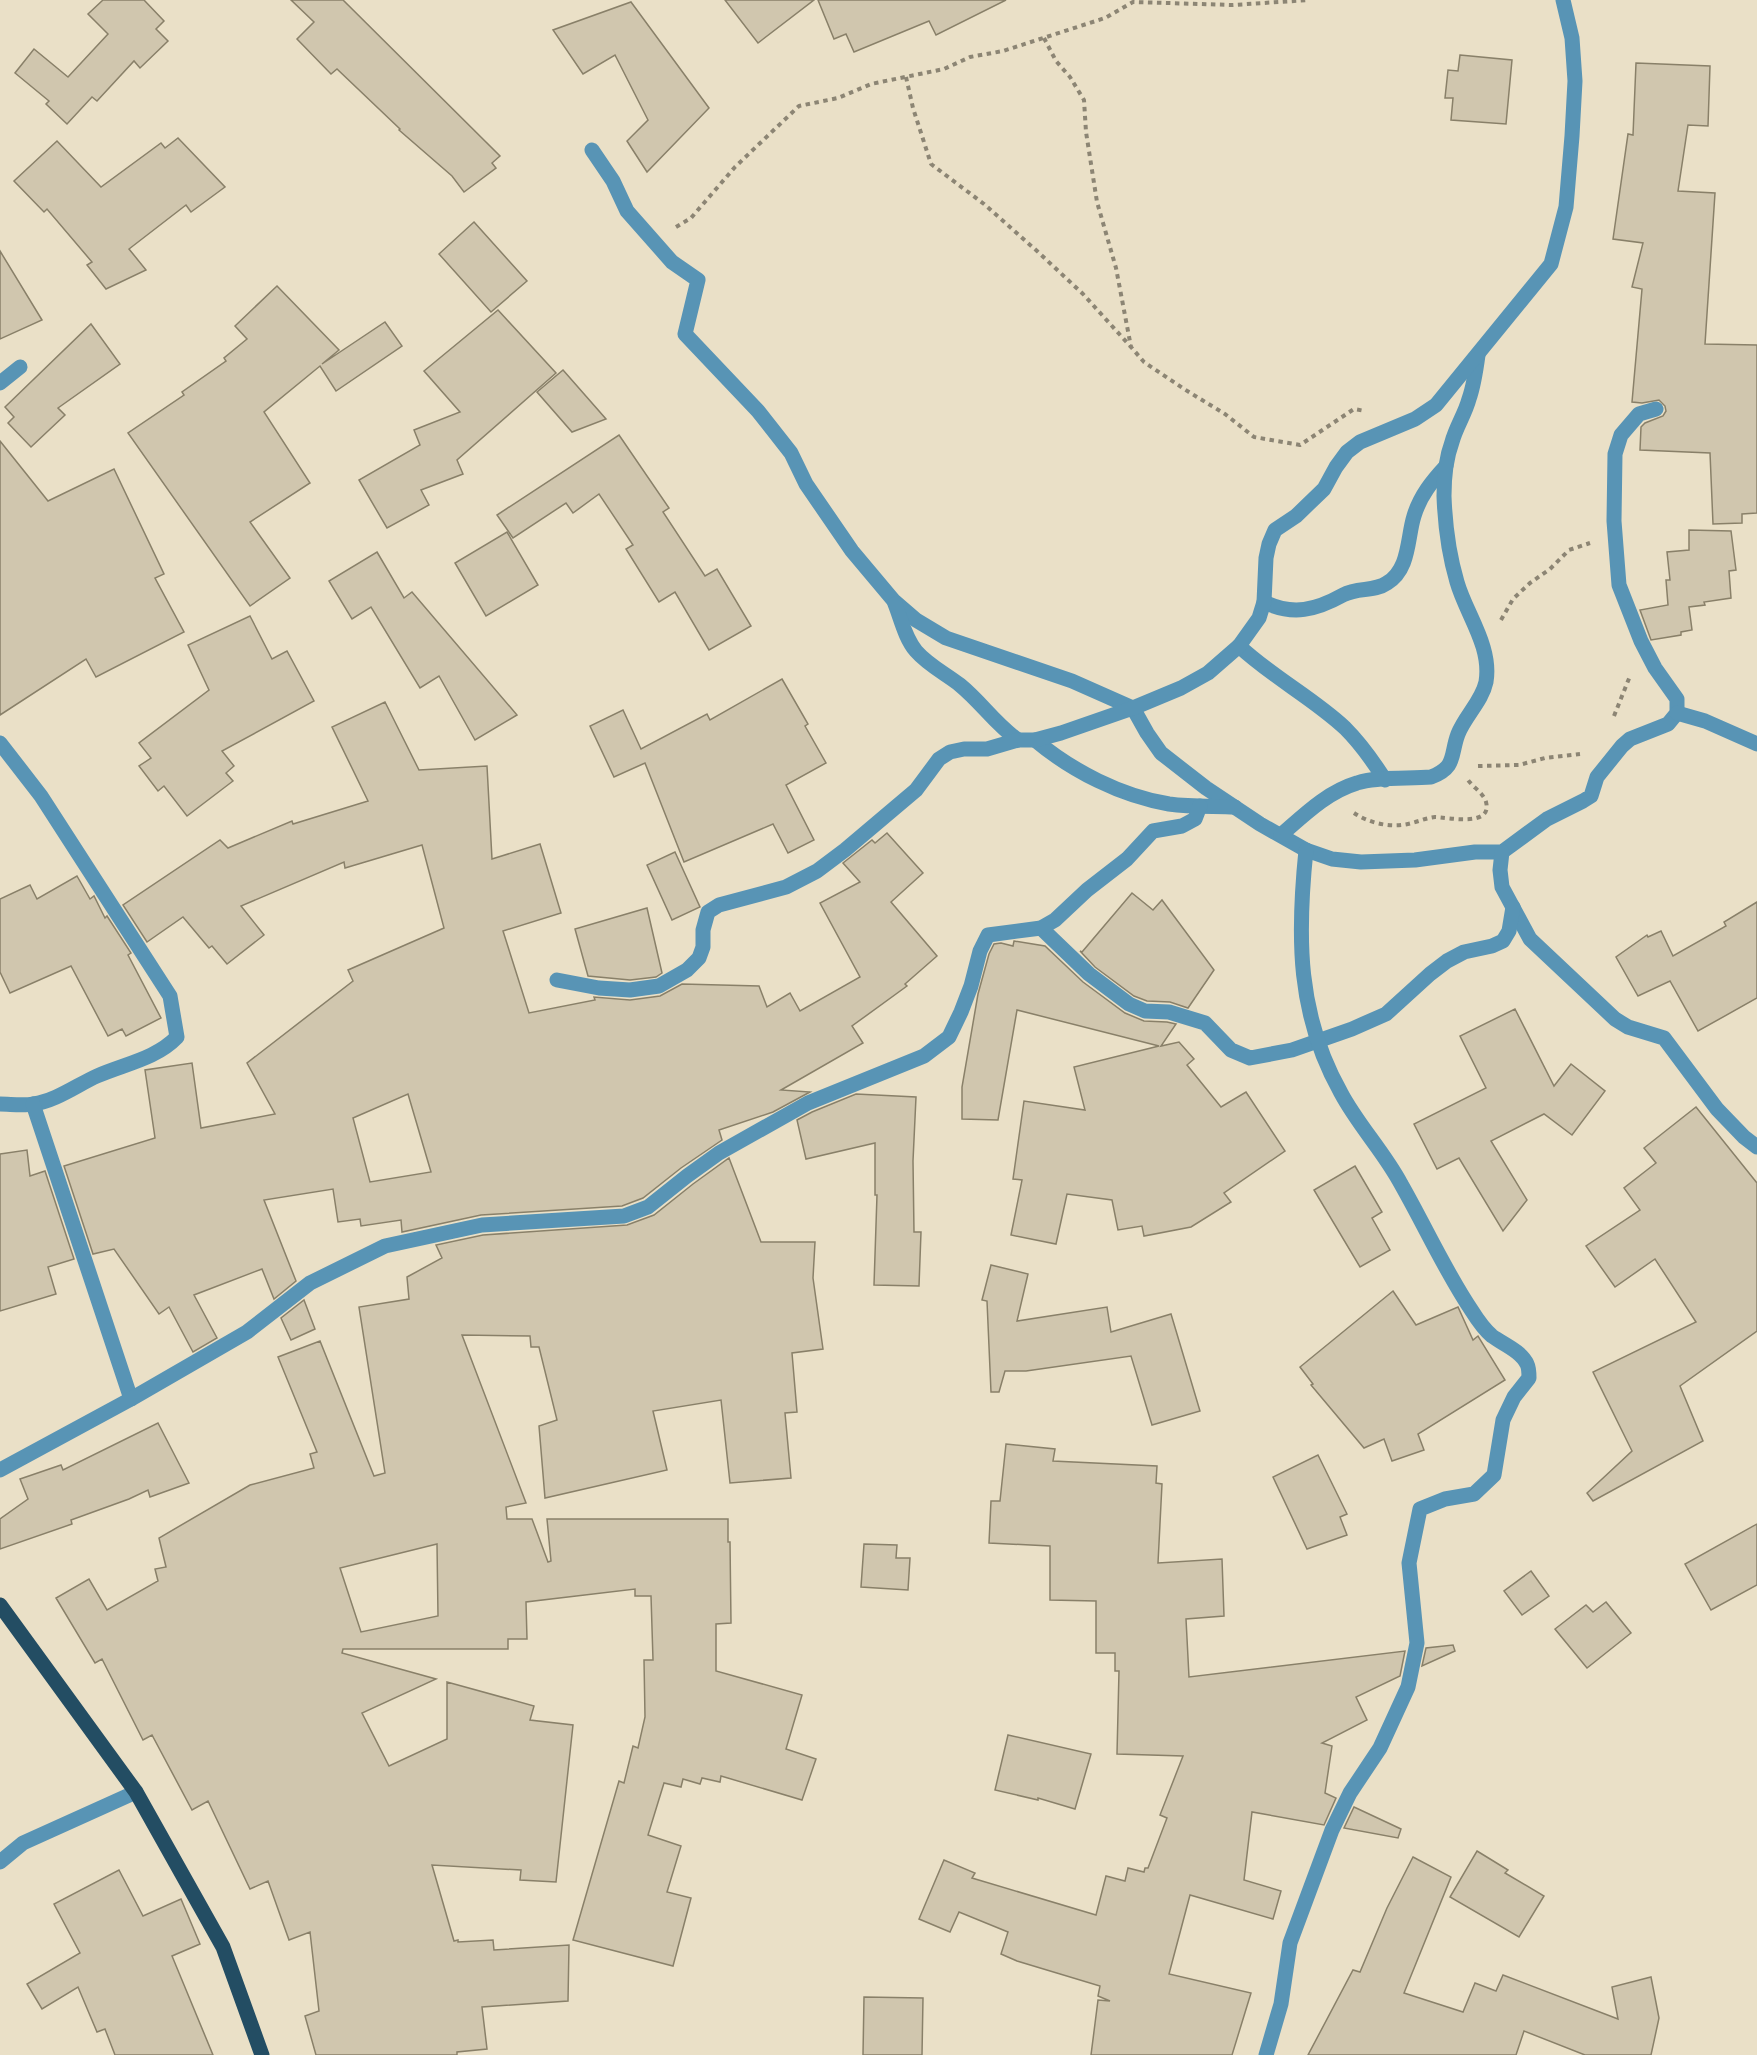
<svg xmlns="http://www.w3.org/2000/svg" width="1757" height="2055" font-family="Montserrat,sans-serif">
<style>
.building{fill:#d0c6ae;stroke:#898069;stroke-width:1.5;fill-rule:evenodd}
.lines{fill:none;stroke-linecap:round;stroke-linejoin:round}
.path{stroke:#8c8574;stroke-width:4;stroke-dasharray:4.5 4.5;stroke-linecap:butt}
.minor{stroke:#5894b5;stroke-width:15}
.major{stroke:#234d63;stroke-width:15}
</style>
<rect width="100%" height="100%" fill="#eae0c7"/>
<!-- building -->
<g class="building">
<polygon points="103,0 144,0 164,21 156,29 168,41 140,68 134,61 97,101 92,97 67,124 46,104 49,101 15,73 34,49 68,77 108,34 88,14"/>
<polygon points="291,0 343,0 500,156 492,163 496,168 464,192 452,176 399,130 400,129 337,69 331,74 297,39 314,22"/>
<polygon points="725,0 814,0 758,43"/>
<polygon points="818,0 1006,0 936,35 929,21 854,52 846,34 834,39"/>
<polygon points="631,2 709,108 647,172 627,141 648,120 615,55 583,74 553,30"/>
<polygon points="1460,55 1512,60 1506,124 1451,120 1453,98 1445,98 1448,70 1458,71"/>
<polygon points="1636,63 1710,66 1708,126 1688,125 1678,191 1715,193 1705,344 1757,345 1757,513 1742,514 1742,523 1713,524 1710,453 1640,450 1641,427 1645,423 1663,416 1666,411 1665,406 1659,400 1642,403 1632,402 1642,289 1632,287 1643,243 1613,239 1628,134 1633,135"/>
<polygon points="178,138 225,187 191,212 186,205 129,249 146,270 106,289 87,265 92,262 47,209 44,212 14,181 57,141 101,187 161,143 165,148"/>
<polygon points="474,222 527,281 491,312 439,254"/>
<polygon points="0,251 42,320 0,339"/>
<polygon points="277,286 339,350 322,364 385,322 402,346 336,391 320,366 264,412 310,483 250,522 290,578 250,606 128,433 184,395 182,392 226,361 224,358 247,339 235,326"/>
<polygon points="498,310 556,373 457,460 463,474 421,490 429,505 387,528 359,480 420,445 414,430 460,412 424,371"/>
<polygon points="91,324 120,364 58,408 65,415 31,447 8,423 14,417 5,407"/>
<polygon points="563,370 606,419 572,432 537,392"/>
<polygon points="619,435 669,508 663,512 705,576 717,569 751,626 709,650 675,592 659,602 626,549 633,545 599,494 573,513 566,503 513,538 497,515"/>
<polygon points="0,441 48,501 114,469 164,574 155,578 184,632 96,677 86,659 0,715"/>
<polygon points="1689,530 1731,531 1736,570 1729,571 1731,598 1704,602 1705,605 1689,607 1692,630 1681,632 1681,635 1651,640 1640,610 1668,605 1666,580 1670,580 1667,552 1689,550"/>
<polygon points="507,532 538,585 486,616 455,563"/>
<polygon points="377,552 404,598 412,592 517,715 475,740 439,676 420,688 371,607 352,619 329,581"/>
<polygon points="250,616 272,659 287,651 314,701 222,751 234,766 226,773 233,781 187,816 164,786 158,791 139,766 151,758 139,743 209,690 188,645"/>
<polygon points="782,679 808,724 805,726 826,763 786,785 814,840 788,853 773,824 684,862 645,763 614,777 590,726 623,710 641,749 707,714 710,720"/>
<path d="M385 702 419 770 487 766 492 859 540 844 561 913 503 931 529 1013 595 1000 594 997 630 1000 660 996 682 984 759 986 767 1007 790 993 800 1011 860 977 820 903 860 882 843 863 872 840 875 843 887 833 923 873 891 902 937 956 905 984 907 986 852 1026 863 1043 781 1090 810 1092 773 1112 719 1130 722 1140 681 1168 643 1198 622 1206 481 1215 402 1232 401 1220 361 1226 360 1219 338 1222 333 1189 264 1200 296 1281 274 1299 262 1269 194 1295 217 1338 193 1352 169 1307 159 1314 114 1249 93 1254 64 1166 155 1138 145 1070 192 1063 201 1128 275 1114 247 1063 353 981 348 970 444 928 422 845 345 868 344 862 241 906 264 935 227 964 212 946 209 948 183 917 147 942 123 905 220 840 228 848 292 821 293 824 368 801 332 727ZM408 1094 431 1172 370 1182 353 1118Z"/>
<polygon points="675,852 700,907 672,920 647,865"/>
<polygon points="77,876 90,899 94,896 105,918 107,916 131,953 128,955 161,1018 126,1036 122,1029 108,1036 71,966 10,993 0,972 0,899 30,885 37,899"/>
<polygon points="1132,893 1153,910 1162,900 1214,970 1188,1008 1170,1002 1147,1001 1134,996 1095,967 1080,951 1082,952"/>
<polygon points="1757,902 1757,998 1698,1031 1670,981 1638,996 1616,957 1647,935 1648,937 1661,931 1673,956 1726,926 1724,922"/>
<polygon points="647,908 662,973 656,977 630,980 588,976 575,929"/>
<polygon points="1014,941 1045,946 1083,982 1125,1013 1144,1021 1167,1022 1176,1024 1161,1046 1179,1042 1194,1059 1187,1065 1221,1107 1246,1092 1285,1151 1224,1193 1231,1202 1191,1227 1144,1236 1142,1226 1118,1230 1112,1200 1067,1194 1056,1244 1011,1235 1022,1180 1013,1179 1024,1101 1085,1110 1074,1067 1159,1046 1017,1010 998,1120 962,1119 962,1087 978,994 989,954 994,944 1001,943 1013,946"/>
<polygon points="1515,1009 1554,1086 1571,1064 1605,1091 1572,1135 1544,1114 1491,1141 1527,1200 1503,1231 1459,1158 1437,1169 1414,1124 1486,1088 1460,1036"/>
<polygon points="856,1094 916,1097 913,1161 914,1232 921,1232 919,1286 874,1285 877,1195 875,1195 875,1143 806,1159 797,1120 812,1112"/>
<polygon points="1696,1107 1757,1183 1757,1331 1680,1386 1703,1441 1593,1501 1587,1493 1632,1451 1593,1372 1696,1322 1655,1259 1615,1287 1586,1246 1640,1210 1624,1188 1656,1163 1644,1148"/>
<polygon points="27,1150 30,1176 45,1171 74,1259 48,1267 56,1294 0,1311 0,1154"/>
<path d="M729 1158 761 1242H815L813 1278 823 1349 792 1353 797 1412 785 1413 791 1478 730 1483 721 1400 653 1411 667 1470 545 1498 539 1426 557 1420 539 1347H531L530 1336 462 1335 526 1503 506 1507 507 1519H532L548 1562 551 1561 547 1519H728V1542H730L731 1623 716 1624V1671L802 1695 786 1749 816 1759 802 1800 721 1776 720 1782 702 1778 700 1784 683 1779 681 1787 664 1783 648 1835 681 1846 667 1892 691 1898 673 1966 573 1940 619 1781 624 1783 633 1746 638 1748 645 1717 644 1660H653L651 1596H635V1589L526 1602 527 1639H508V1649H343L342 1653 436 1679 362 1713 389 1766 447 1739V1682L534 1706 530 1720 573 1725 556 1882 520 1880 521 1870 432 1865 454 1941 458 1940V1942L493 1940 494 1950 569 1945 568 2001 482 2007 487 2049 457 2052V2055H316L305 2016 319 2011 310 1932 289 1940 268 1881 250 1889 208 1801 192 1810 152 1735 143 1740 102 1659 95 1663 56 1598 89 1579 107 1610 158 1581 155 1569 166 1567 159 1538 250 1485 314 1468 310 1454 317 1452 278 1357 320 1341 374 1476 385 1473 359 1307 409 1299 407 1277 442 1258 436 1245 483 1235 627 1225 654 1215 693 1184ZM437 1544 438 1616 361 1632 340 1568Z"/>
<polygon points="1355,1166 1382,1212 1372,1218 1390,1250 1360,1267 1314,1190"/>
<polygon points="991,1265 1028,1274 1017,1321 1107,1307 1111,1332 1171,1314 1200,1411 1152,1425 1131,1356 1026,1371 1005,1371 999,1392 991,1392 987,1301 982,1300"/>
<polygon points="1393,1291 1416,1325 1458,1307 1473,1340 1478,1336 1505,1380 1418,1434 1424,1450 1392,1461 1384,1439 1364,1448 1311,1385 1313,1384 1300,1367"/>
<polygon points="304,1300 315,1329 291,1340 281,1318"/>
<polygon points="158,1423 189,1483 150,1497 148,1490 129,1499 71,1520 72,1524 0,1549 0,1519 28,1499 20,1479 61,1465 63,1470"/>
<polygon points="1006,1444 1055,1449 1053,1461 1157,1466 1156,1483 1162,1484 1158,1563 1222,1559 1224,1616 1186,1619 1189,1677 1405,1651 1400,1676 1356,1697 1367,1720 1322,1743 1332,1746 1325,1793 1336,1798 1324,1825 1252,1812 1244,1880 1281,1891 1273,1919 1190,1895 1169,1974 1251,1993 1232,2055 1091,2055 1098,2000 1110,2001 1098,1996 1100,1986 1017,1961 1001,1954 1008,1932 959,1912 950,1932 919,1919 944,1860 975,1873 972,1878 1096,1915 1106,1876 1125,1881 1128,1868 1144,1872 1145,1868 1148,1868 1167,1818 1160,1815 1183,1756 1117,1754 1119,1671 1115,1671 1115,1653 1096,1653 1096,1601 1050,1600 1050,1546 989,1543 991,1501 1000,1501"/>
<polygon points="1318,1455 1347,1514 1340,1517 1347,1535 1307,1549 1273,1477"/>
<polygon points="1757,1524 1757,1585 1711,1610 1685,1564"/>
<polygon points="864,1544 897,1545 896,1558 910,1558 908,1590 861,1587"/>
<polygon points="1531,1571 1549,1596 1522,1615 1504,1591"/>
<polygon points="1606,1602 1631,1633 1587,1668 1555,1629 1586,1605 1593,1612"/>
<polygon points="1453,1645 1455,1651 1422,1666 1426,1648"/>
<polygon points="1008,1735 1091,1754 1075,1809 1038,1798 1038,1800 995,1790"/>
<polygon points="1354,1807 1401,1829 1398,1838 1344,1828"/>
<polygon points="1477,1851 1508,1870 1505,1873 1544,1896 1519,1937 1450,1897"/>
<polygon points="1413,1857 1451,1877 1404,1993 1463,2012 1475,1983 1496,1991 1503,1975 1618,2019 1612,1987 1651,1977 1659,2018 1651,2055 1585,2055 1524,2031 1516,2055 1308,2055 1353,1970 1360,1972 1387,1908"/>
<polygon points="119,1870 143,1916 181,1899 200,1944 172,1956 213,2055 115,2055 105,2029 97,2032 78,1987 42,2009 27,1984 80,1953 54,1904"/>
<polygon points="864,1997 923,1998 922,2055 863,2055"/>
</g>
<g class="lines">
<!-- path -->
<g class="path">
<polyline points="1044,38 1056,61 1070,77 1084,100 1086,132 1097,202 1116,268 1131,347 1144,362 1184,389 1225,414 1254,437 1300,445 1354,409 1365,411"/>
<polyline points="906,77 913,108 931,164 984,204 1037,251 1083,294 1131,347"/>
<polyline points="676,227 691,218 735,167 799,106 838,98 871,84 944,69 970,57 1003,51 1105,18 1133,2 1233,5 1309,0"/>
<polyline points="1501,620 1513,599 1530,583 1550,569 1569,550 1590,543"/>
<polyline points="1614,716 1630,676"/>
<polyline points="1478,766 1519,765 1545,758 1580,754"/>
<path d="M1354 813C1369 823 1390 828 1408 824 1417 822 1426 818 1435 817 1446 817 1493 828 1486 802 1484 794 1473 787 1468 780"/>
</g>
<!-- minor -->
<g class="minor">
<polyline points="592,150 613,181 627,211 672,262 698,280 685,334 758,411 791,453 806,484 852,551 894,601 916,620 946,638 1072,681 1133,708 1147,733 1161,753 1206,788 1260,824 1306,850 1332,859 1361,862 1415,860 1475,852 1502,852 1547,819 1583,801 1591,796 1597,777 1622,746 1630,739 1668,724 1677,713 1677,699 1655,668 1641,641 1619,585 1614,521 1615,454 1621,435 1639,414 1656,409"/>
<polyline points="0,383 20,367"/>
<path d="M1264 602C1293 616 1316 610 1343 595 1358 587 1374 592 1387 583 1410 569 1407 538 1414 516 1420 496 1432 481 1446 466"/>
<path d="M895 604C901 619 905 638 916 651 928 665 946 674 960 685 982 703 995 724 1018 740"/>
<path d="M1239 646C1272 677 1313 698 1345 728 1361 744 1373 761 1385 780"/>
<polyline points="1677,713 1705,721 1757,744"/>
<path d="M1035 740C1072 771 1121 796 1169 804 1191 807 1213 806 1235 807"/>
<path d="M0 743 41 796 170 996 177 1037C156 1059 124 1064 97 1076 77 1085 56 1101 33 1104 23 1106 10 1104 0 1104"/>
<path d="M1281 835C1304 815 1327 792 1357 783 1378 776 1409 779 1431 777 1457 767 1450 755 1458 734 1465 716 1482 701 1486 682 1492 646 1466 614 1457 582 1449 555 1445 524 1444 496 1444 478 1446 458 1452 442 1456 427 1465 414 1469 399 1474 385 1476 370 1478 355"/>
<polyline points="1502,852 1500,870 1502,887 1530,939 1615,1019 1628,1027 1664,1038 1717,1109 1744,1137 1757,1147"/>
<polyline points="1041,928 1089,974 1129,1004 1145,1011 1169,1012 1205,1023 1231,1050 1250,1058 1292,1050 1352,1029 1386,1014 1430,974 1447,961 1464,952 1492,946 1503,941 1509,931 1513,907"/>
<polyline points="557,980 599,988 630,990 659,986 687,970 699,958 703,947 703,930 708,912 719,905 786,887 817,871 845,850 916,790 939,759 950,752 964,749 987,749 1018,740 1035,740 1061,733 1133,708 1181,688 1208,673 1239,646 1259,618 1264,602 1266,558 1269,544 1275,530 1296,516 1324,489 1336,467 1347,452 1360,442 1415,419 1436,405 1551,264 1566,207 1572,136 1575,81 1572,38 1563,0"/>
<polyline points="33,1104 131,1399"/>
<polyline points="0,1470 131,1399 247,1332 310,1283 385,1246 482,1225 624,1216 648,1207 687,1176 719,1153 808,1103 924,1056 949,1037 961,1012 971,986 980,951 988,935 1041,928 1055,920 1087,890 1127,859 1153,831 1182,826 1195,819 1200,806"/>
<polyline points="0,1862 23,1843 136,1792"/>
<path d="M1266 2055 1281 2004 1290 1943 1332 1830 1350 1793 1380 1748 1408 1687 1417 1643 1409 1563 1420 1509 1445 1499 1474 1494 1494 1475 1503 1420 1514 1397 1529 1378C1529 1374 1529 1368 1527 1364 1521 1351 1503 1344 1492 1336 1485 1330 1477 1319 1472 1311 1445 1271 1425 1226 1401 1184 1384 1152 1358 1125 1341 1093 1297 1015 1297 937 1306 850"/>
</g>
<!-- major -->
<polyline class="major" points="0,1605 136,1792 223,1947 262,2055"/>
</g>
</svg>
